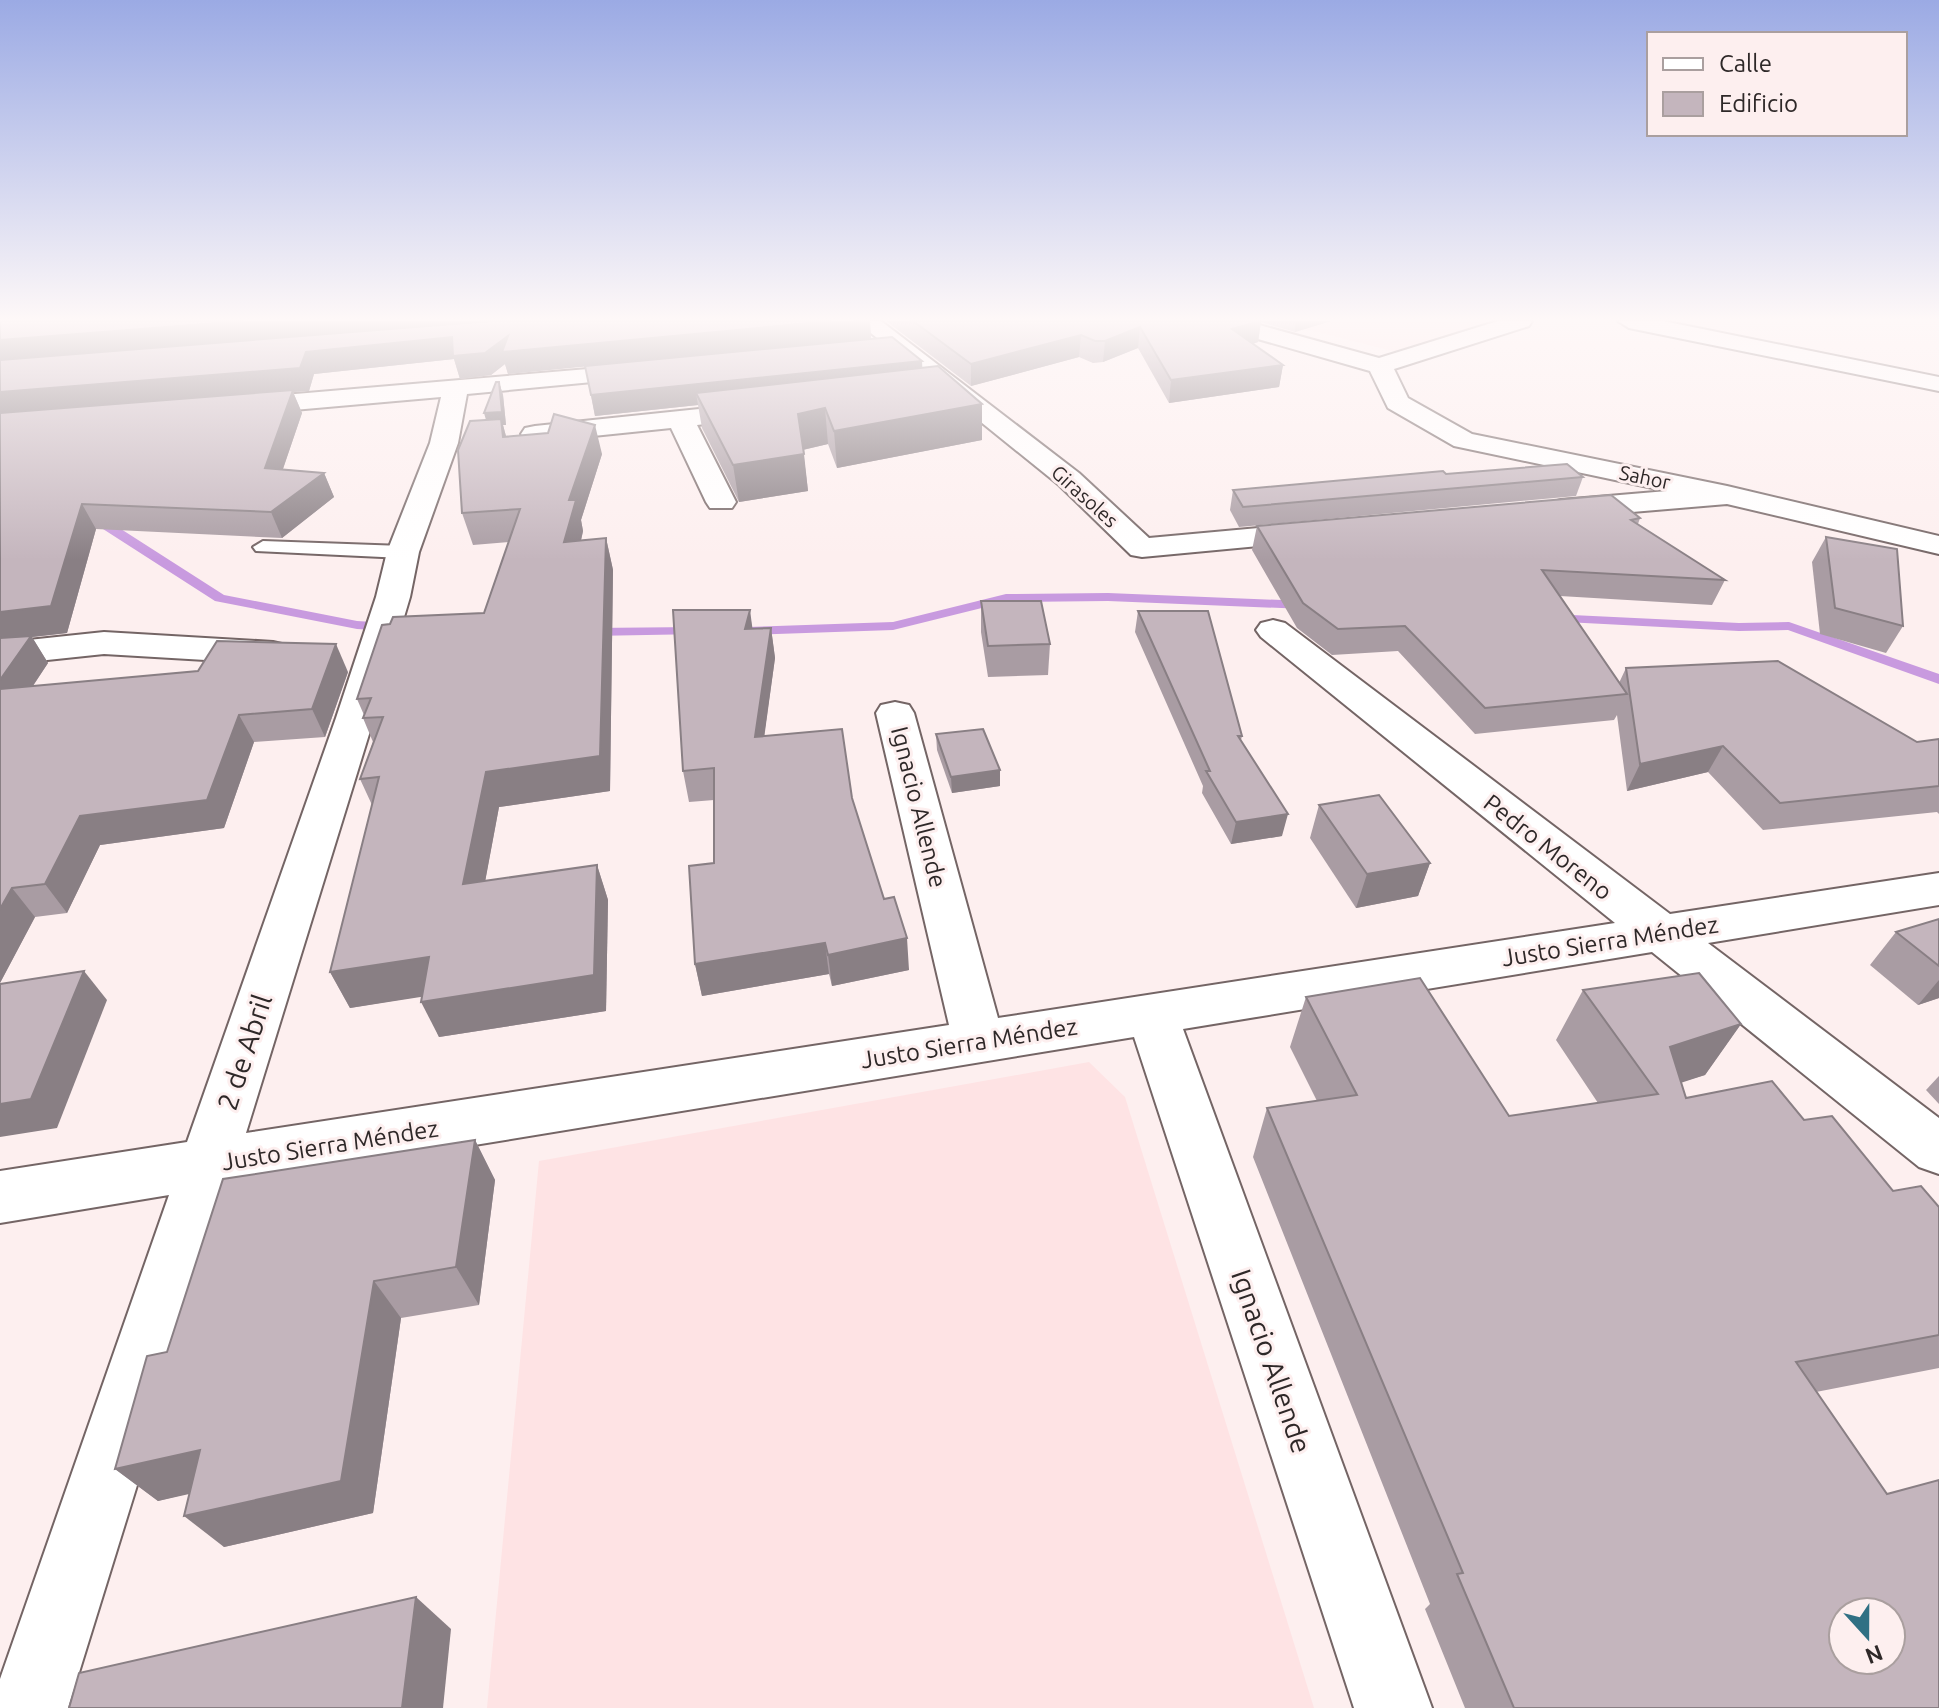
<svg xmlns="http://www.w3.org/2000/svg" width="1939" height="1708" font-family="Ubuntu,sans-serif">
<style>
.built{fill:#fee3e4}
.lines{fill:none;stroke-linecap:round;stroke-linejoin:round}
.stream{fill:#c89adf;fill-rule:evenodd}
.lane-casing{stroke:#746565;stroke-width:4}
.street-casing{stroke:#746565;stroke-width:4}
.lane{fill:#fff;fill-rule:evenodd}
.street{fill:#fff;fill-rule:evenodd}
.wall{fill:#a99ca3}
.shaded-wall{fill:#897f84}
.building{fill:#c4b5bd;stroke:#897f84;stroke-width:2;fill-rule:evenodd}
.labels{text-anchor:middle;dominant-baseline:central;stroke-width:6;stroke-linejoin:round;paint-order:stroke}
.far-street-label{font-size:20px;fill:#2e2828;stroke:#fdefef}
.street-label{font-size:24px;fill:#2e2828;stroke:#fdefef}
.near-street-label{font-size:28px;fill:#2e2828;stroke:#fdefef}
</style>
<rect width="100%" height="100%" fill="#fdefef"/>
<!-- built -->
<g class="built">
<polygon points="1274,321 1496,321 1396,352"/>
<polygon points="1089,1062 1125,1097 1314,1708 487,1708 539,1161"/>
</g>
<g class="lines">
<!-- stream -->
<g class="stream">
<polygon points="91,520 110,522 224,595 357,621 389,623 396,627 389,631 357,629 215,601 103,529 87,527 87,521"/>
<polygon points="1108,593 1305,601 1312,605 1305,609 1108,601 1006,602 893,630 747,635 740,631 747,627 893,622 1006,594"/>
<polygon points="1551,614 1739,623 1789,622 1939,674 1939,684 1788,630 1739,631 1546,621 1544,618"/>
<polygon points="697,627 704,631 702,634 591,636 584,632 591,628"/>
</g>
<!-- lane casing -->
<g class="lane-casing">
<polygon id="lane" points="263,541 403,546 413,552 403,558 256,551 253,547"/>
</g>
<!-- street casing -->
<g class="street-casing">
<g id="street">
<polygon points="856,321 881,321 1079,473 1149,538 1313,523 1324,525 1328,532 1324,539 1313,541 1142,557 1131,555 1059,485"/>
<polygon points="1209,321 1245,321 1379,358 1498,321 1532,321 1529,326 1394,369 1408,398 1472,434 1727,486 1939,536 1939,554 1727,504 1561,518 1550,515 1546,509 1550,503 1561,500 1667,491 1454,446 1388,408 1370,371 1212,326"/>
<polygon points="1618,321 1663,321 1939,377 1939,391 1629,328"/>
<polygon points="647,364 656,366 659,371 656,376 467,394 458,443 419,552 410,597 374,718 246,1133 949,1025 876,713 881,705 895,702 909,705 914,713 998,1018 1615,923 1261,637 1256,630 1261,623 1273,620 1285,623 1670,914 1939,873 1939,905 1708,943 1939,1118 1939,1174 1919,1167 1652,952 1183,1029 1432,1708 1354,1708 1134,1037 230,1185 68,1708 0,1708 0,1679 169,1195 0,1223 0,1171 187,1142 336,718 376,597 387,552 430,443 441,397 237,415 224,407 237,399"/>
<polygon points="757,403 766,405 770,411 766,417 697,425 736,502 732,508 710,508 706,502 671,428 535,442 525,440 521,434 525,428 535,426"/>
<polygon points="104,632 273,642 286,645 291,653 286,661 273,664 104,654 0,665 0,643"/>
</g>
</g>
<!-- lane -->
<use href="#lane" class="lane"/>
<!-- street -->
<use href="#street" class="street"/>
</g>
<!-- wall -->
<g class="wall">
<polygon points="0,321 870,321 871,339 922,361 922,367 982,440 837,468 828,444 803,450 808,491 739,502 702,428 698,405 595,416 585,366 508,374 505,364 491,375 460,379 454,359 314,374 309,391 293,392 302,413 283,469 324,473 334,497 282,538 96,529 67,633 32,637 48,663 33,686 348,672 325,737 254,742 224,828 100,845 67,913 35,917 0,983"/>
<polygon points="886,321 1331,321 1295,332 1261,322 1258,342 1253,344 1283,365 1279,387 1169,403 1138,348 1103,362 1093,363 1079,357 971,386"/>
<polygon points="499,382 503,395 506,425 503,425 506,436 602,454 581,520 583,531 581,541 606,538 613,570 610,791 499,807 485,881 597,865 608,900 606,1011 439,1037 422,996 350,1008 330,972 372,805 360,779 373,742 363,718 364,715 357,699 484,613 509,542 473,545 462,513 486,420"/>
<polygon points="1446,474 1583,477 1576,496 1239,527 1230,510 1233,490"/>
<polygon points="1640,518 1638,524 1725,580 1712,605 1560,596 1619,683 1626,668 1917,742 1939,739 1939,814 1937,812 1763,830 1708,772 1627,791 1617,715 1614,720 1475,734 1398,651 1332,655 1297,628 1252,550 1257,526"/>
<polygon points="1826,537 1903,626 1886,653 1820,634 1812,562"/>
<polygon points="981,601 1050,644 1048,675 988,677 981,632"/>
<polygon points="1138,611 1242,736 1241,740 1282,836 1231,844 1202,793 1203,786 1135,632"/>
<polygon points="771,628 775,658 764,736 852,798 884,899 909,970 832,986 829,974 702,996 695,964 714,863 714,800 689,802 683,771 753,629"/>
<polygon points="936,734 1000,770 1000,786 952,793 937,750"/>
<polygon points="1319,805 1430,863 1418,896 1356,908 1310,838"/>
<polygon points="1939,919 1939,998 1918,1005 1870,965 1896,932"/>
<polygon points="1583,990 1741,1024 1705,1075 1681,1082 1686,1098 1804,1120 1893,1191 1939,1207 1939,1368 1816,1392 1939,1708 1465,1708 1425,1609 1430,1604 1253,1157 1267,1108 1317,1101 1290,1047 1306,997 1509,1116 1598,1103 1556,1040"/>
<polygon points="1939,1076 1939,1104 1926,1090"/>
<polygon points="475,1140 495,1180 479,1305 401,1318 373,1513 224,1547 190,1493 158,1501 115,1469 167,1352"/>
</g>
<!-- shaded-wall -->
<g class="shaded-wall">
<polygon points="244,321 512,321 0,363 0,340"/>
<polygon points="832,321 870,321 871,339 508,374 505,364 491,375 460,379 454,359 314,374 309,391 293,392 302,413 275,492 0,416 0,392 306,352 452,337 508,336"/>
<polygon points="1261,321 1258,342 1229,351 1232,329"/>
<polygon points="1296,321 1331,321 1295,332"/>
<polygon points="1140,327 1138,348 1103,362 1105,341"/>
<polygon points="1081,335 1079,357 971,386 971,364"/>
<polygon points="922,361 923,381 696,393 698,405 595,416 591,395"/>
<polygon points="1283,365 1279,387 1169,403 1171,380"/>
<polygon points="499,382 503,395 506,425 503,425 509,448 488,427 484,413"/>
<polygon points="982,404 982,440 837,468 834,431"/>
<polygon points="825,408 828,444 802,450 798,414"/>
<polygon points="595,425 602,454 581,520 583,531 573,574 564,542 569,500"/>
<polygon points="804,454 808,491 739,502 733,465"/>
<polygon points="324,473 334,497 282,538 271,512"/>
<polygon points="82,504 96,529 67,633 32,637 48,663 12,717 0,699 0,612"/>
<polygon points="606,538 613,570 610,791 499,807 478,920 463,884 486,772"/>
<polygon points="750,610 754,640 745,629"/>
<polygon points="771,628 775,658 760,768 755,737"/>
<polygon points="336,644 348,672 325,737 312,709"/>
<polygon points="239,715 254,742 224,828 100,845 67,913 45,884 80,816"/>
<polygon points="1723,746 1708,772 1627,791 1640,764"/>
<polygon points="1000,770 1000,786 952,793 951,777"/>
<polygon points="1288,814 1282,836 1231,844 1236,822"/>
<polygon points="1430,863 1418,896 1356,908 1367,874"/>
<polygon points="597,865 608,900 606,1011 439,1037 421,1002"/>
<polygon points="12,888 35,917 0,983 0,909"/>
<polygon points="907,938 909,970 832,986 828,955"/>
<polygon points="825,943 829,974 702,996 695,964"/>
<polygon points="429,957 446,993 350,1008 330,972"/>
<polygon points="84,971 107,1000 57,1128 0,1137 0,1104"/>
<polygon points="1939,980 1939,998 1918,1005"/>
<polygon points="1741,1024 1705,1075 1656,1091 1670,1047"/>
<polygon points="475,1140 495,1180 479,1305 456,1267"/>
<polygon points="374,1281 401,1318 373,1513 224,1547 184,1516"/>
<polygon points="200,1450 238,1483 158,1501 115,1469"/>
<polygon points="416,1597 451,1629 443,1708 402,1708"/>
</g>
<!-- building -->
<g class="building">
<polygon points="0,321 244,321 0,340"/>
<polygon points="491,321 832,321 502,352 508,336 485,353 453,356 452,337 306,352 300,368 0,392 0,360"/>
<polygon points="913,321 1261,321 1232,329 1283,365 1171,380 1140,327 1105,341 1095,341 1081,335 971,364"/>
<polygon points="892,337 922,361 591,395 585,366"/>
<polygon points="938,366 982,404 834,431 825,408 798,414 804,454 733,465 696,393"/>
<polygon points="496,382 499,382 502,412 484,413"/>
<polygon points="293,390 265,468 324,473 271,512 82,504 51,606 0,612 0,413"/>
<polygon points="554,414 595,425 569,500 576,500 564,542 606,538 600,756 486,772 463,884 597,865 594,975 421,1002 429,957 330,972 379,777 360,779 383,717 363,718 371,698 357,699 382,625 390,624 393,617 484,613 520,509 462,513 458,450 470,421 501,419 503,437 548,433"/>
<polygon points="1567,464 1583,477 1243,507 1233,490 1443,471 1446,474"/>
<polygon points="1611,495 1640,518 1631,520 1725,580 1542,570 1627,694 1485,708 1405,626 1338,629 1303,603 1257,526"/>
<polygon points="1826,537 1897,549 1903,626 1835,608"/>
<polygon points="981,601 1041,601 1050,644 988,646"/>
<polygon points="673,610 750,610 745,629 771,628 755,737 842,729 852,798 884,899 894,897 907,938 828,955 825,943 695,964 689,866 714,863 714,768 683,771"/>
<polygon points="1138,611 1208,611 1242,736 1238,736 1288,814 1236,822 1206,771 1210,771"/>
<polygon points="31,636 0,680 0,638"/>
<polygon points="217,641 336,644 312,709 239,715 207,800 80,816 45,884 12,888 0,909 0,689 198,671"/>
<polygon points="1778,661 1917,742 1939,739 1939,786 1780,803 1723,746 1640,764 1626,668"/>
<polygon points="983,729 1000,770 951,777 936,734"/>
<polygon points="1379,795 1430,863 1367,874 1319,805"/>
<polygon points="1939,919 1939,966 1896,932"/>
<polygon points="84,971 31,1099 0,1104 0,984"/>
<path d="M1699 973 1741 1024 1670 1047 1686 1098 1772 1081 1804 1120 1832 1116 1893 1191 1921 1186 1939 1207V1335L1796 1362 1887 1494 1939 1480V1708H1514L1457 1574 1463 1573 1267 1108 1357 1095 1306 997 1420 978 1509 1116 1658 1094 1583 990ZM1843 1612H1891V1660H1843Z"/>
<polygon points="475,1140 456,1267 374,1281 341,1481 184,1516 200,1450 115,1469 147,1356 167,1352 223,1179"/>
<polygon points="416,1597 402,1708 69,1708 79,1673"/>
</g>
<!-- sky -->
<linearGradient id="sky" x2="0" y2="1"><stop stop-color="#9baae4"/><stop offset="0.57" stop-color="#fef8f8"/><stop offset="1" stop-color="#fef8f8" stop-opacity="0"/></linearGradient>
<rect width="1939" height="560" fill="url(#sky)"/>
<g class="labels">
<!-- far-street labels -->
<g class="far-street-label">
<text transform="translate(1645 477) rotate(12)">Sahor</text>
<text transform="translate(1085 496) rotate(42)">Girasoles</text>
</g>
<!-- street labels -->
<g class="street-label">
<text transform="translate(919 807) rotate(76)">Ignacio Allende</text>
<text transform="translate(1548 847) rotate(38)">Pedro Moreno</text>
<text transform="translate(1610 941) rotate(-9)">Justo Sierra Méndez</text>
<text transform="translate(969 1043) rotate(-9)">Justo Sierra Méndez</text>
<text transform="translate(330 1145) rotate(-9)">Justo Sierra Méndez</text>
</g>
<!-- near-street labels -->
<g class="near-street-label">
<text transform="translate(244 1052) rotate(-72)">2 de Abril</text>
<text transform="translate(1272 1361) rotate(71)">Ignacio Allende</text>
</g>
</g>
<!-- legend -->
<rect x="1647" y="32" width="260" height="104" fill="#fdefef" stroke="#aa9f9f" stroke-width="2"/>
<rect x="1663" y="58" width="40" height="12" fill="#ffffff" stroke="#aa9f9f" stroke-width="2"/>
<text x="1719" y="72" font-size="24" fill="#2e2828">Calle</text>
<rect x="1663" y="92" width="40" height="24" fill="#c4b5bd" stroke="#aa9f9f" stroke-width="2"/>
<text x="1719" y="112" font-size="24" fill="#2e2828">Edificio</text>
<!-- north arrow -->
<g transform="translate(1867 1636) rotate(159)"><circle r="38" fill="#fdefef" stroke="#aa9f9f" stroke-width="2"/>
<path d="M0-6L14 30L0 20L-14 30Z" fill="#307084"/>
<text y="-12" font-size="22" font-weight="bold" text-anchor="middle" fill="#2e2828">N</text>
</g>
</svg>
